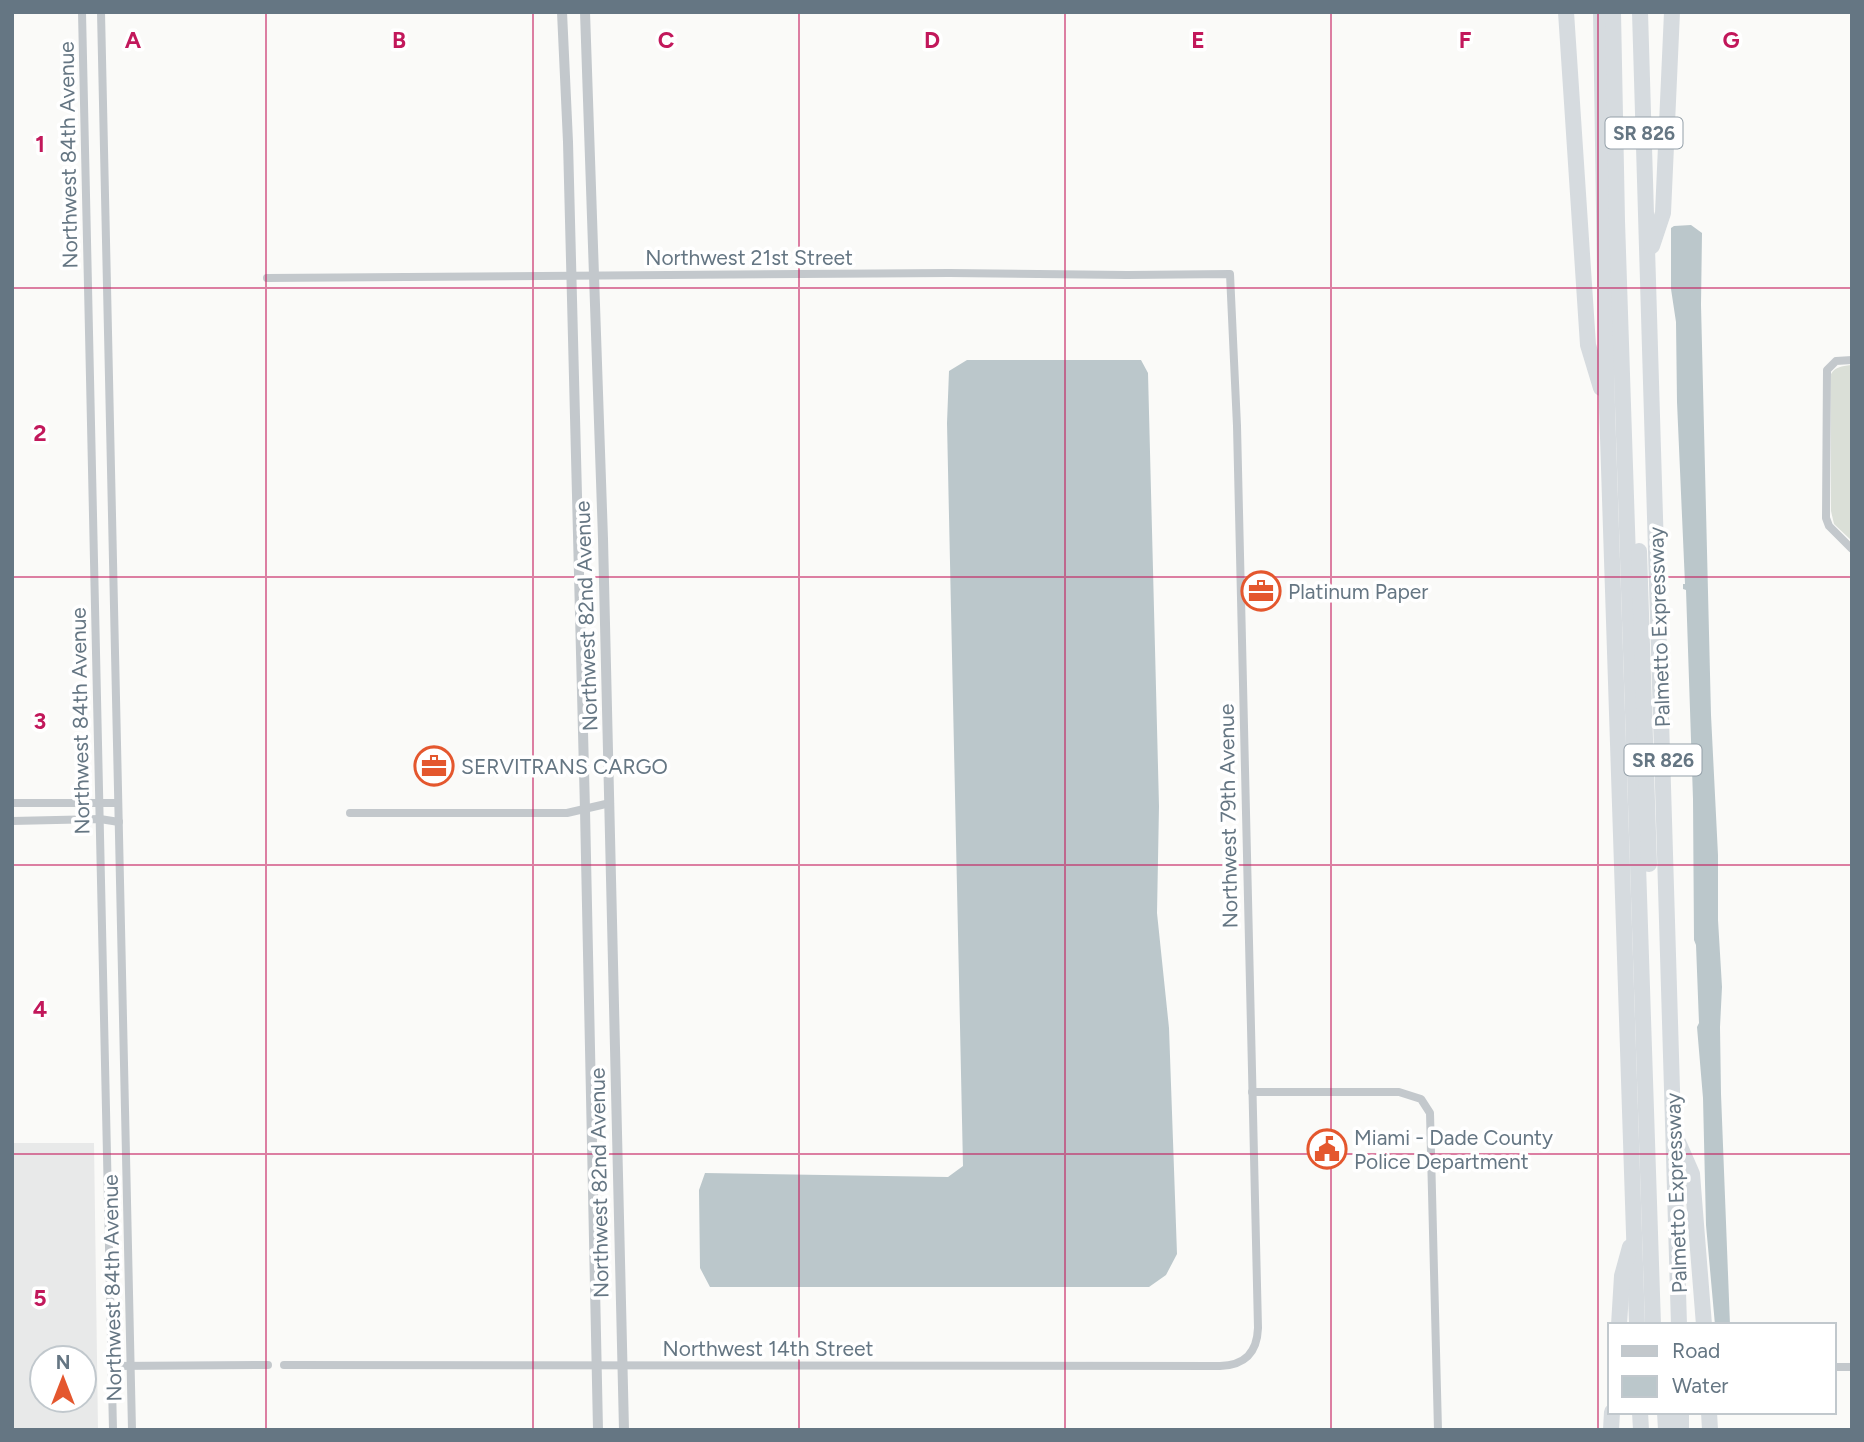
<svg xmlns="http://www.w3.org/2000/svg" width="1864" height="1442" font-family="Figtree,sans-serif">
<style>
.built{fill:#e8e9e9;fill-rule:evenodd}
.green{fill:#dadfd7}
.water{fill:#bbc7cb}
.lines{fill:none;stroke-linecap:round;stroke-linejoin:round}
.minor{stroke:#c3c8cc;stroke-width:8}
.tertiary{stroke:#c3c8cc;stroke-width:10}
.motorway{stroke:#d6dbdf;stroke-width:16}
.grid{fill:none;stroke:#c2185b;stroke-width:2;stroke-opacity:0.55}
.labels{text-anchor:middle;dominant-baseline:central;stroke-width:7;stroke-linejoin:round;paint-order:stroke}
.shield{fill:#fff;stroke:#939fa8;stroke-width:2}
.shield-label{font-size:19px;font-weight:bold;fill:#657683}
.street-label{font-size:21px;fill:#657683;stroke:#fff}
.poi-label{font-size:21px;fill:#657683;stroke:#fff;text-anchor:start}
.grid-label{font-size:23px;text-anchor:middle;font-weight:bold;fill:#c2185b;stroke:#fff;stroke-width:7;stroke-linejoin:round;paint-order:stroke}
</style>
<rect width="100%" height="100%" fill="#fafaf8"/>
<!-- built -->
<path class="built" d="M12 1143H94L98 1430H12ZM42 1358H84V1400H42Z"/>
<!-- green -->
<path class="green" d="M1852 365V541L1834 524 1831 511V374C1836 366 1843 366 1852 365Z"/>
<!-- water -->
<g class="water">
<polygon points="1691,225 1702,233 1701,305 1711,715 1718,855 1718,920 1722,987 1720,1027 1721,1094 1730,1325 1715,1325 1706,1225 1703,1098 1697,1027 1699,1023 1696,945 1694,940 1693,799 1686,590 1683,589 1683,584 1685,584 1677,402 1676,322 1671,289 1671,228 1674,226"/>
<polygon points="967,360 1141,360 1148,373 1159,806 1157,913 1169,1028 1177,1254 1166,1275 1149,1287 710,1287 700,1268 699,1190 705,1173 948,1177 963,1166 947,423 949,371"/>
</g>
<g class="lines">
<!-- minor -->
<g class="minor">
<polyline points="82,12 113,1430"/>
<polyline points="101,12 132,1430"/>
<path d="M267 278 949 273 1127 275 1230 274 1237 426 1258 1328C1257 1353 1245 1365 1220 1366L284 1365"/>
<polyline points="1852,360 1836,361 1827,370 1826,518 1829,526 1852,549"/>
<polyline points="12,803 118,803"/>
<polyline points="350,813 567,813 610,803"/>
<polyline points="12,821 100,819 119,822"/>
<polyline points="1252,1092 1399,1092 1421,1099 1430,1113 1438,1430"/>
<polyline points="112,1366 268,1365"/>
<polyline points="1834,1367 1852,1367"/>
</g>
<!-- tertiary -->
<g class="tertiary">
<polyline points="562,12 568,142 585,810 598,1430"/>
<polyline points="585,12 603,539 624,1430"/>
</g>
<!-- motorway -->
<g class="motorway">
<polyline points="1566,12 1588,345 1601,388"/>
<polyline points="1601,12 1607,407 1637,1325"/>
<polyline points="1613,12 1617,221 1653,1325"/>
<polyline points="1640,12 1679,1325"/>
<polyline points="1652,246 1663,213 1672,12"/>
<polyline points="1639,551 1649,864"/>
<polyline points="1678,1142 1692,1174 1704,1325"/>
<polyline points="1619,1325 1622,1276 1630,1247"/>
<polyline points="1640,1412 1641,1430"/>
<polyline points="1665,1412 1666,1430"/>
<polyline points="1681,1412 1681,1430"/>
<polyline points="1709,1412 1710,1430"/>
<polyline points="1611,1430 1612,1412"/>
</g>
</g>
<!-- grid -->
<path class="grid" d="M266 12V1430M533 12V1430M799 12V1430M1065 12V1430M1331 12V1430M1598 12V1430M12 288H1852M12 577H1852M12 865H1852M12 1154H1852"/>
<!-- icons -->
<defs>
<g id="office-ring" transform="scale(2.0125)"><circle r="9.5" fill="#fff" stroke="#e4572e" stroke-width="1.5"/><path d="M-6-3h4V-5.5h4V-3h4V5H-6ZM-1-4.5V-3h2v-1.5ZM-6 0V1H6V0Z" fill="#e4572e"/></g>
<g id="civic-ring" transform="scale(2.0125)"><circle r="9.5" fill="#fff" stroke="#e4572e" stroke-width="1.5"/><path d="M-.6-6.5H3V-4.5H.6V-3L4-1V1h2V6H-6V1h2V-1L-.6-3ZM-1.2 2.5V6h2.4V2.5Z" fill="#e4572e"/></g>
</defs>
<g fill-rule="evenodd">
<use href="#office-ring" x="1261" y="591"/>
<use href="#office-ring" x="434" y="766"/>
<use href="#civic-ring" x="1327" y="1149"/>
</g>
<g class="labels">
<!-- shield labels -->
<g class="shield">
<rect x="1605.5" y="117.5" width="77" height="31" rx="5"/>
<rect x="1624.5" y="744.5" width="77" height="31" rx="5"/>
</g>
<g class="shield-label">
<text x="1644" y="133">SR 826</text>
<text x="1663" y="760">SR 826</text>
</g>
<!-- street labels -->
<g class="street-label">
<text transform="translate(68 155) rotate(-91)">Northwest 84th Avenue</text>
<text x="749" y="257">Northwest 21st Street</text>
<text transform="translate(586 616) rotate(-92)">Northwest 82nd Avenue</text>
<text transform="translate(1659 627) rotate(-92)">Palmetto Expressway</text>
<text transform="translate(80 721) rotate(-91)">Northwest 84th Avenue</text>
<text transform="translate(1228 816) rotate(-91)">Northwest 79th Avenue</text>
<text transform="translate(599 1183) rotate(-91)">Northwest 82nd Avenue</text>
<text transform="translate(1676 1193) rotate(-92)">Palmetto Expressway</text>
<text transform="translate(112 1288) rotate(-91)">Northwest 84th Avenue</text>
<text x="768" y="1348">Northwest 14th Street</text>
</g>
<!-- poi labels -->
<g class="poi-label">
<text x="1288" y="591">Platinum Paper</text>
<text x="461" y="766">SERVITRANS CARGO</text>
<text x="1354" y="1137">Miami - Dade County<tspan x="1354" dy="24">Police Department</tspan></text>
</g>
</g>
<g class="grid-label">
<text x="133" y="48">A</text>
<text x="399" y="48">B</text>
<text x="666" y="48">C</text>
<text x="932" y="48">D</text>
<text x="1198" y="48">E</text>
<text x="1465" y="48">F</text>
<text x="1731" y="48">G</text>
<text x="40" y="152">1</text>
<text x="40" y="441">2</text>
<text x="40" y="729">3</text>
<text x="40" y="1017">4</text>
<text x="40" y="1306">5</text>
</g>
<!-- border -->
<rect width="1864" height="1442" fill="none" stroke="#657683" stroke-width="28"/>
<!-- legend -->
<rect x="1608" y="1323" width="228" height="91" fill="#ffffff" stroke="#c1c8cd" stroke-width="2"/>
<rect x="1622" y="1346" width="35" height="10" fill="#c3c8cc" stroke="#c1c8cd" stroke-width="2"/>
<text x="1672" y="1358" font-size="21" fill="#657683">Road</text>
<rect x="1622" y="1376" width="35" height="21" fill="#bbc7cb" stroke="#c1c8cd" stroke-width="2"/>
<text x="1672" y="1393" font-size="21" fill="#657683">Water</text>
<!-- north arrow -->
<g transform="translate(63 1379)"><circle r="33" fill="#ffffff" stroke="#c1c8cd" stroke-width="2"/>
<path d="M0-5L12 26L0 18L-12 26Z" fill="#e4572e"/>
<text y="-10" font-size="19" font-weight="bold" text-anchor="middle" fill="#657683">N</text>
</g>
</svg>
